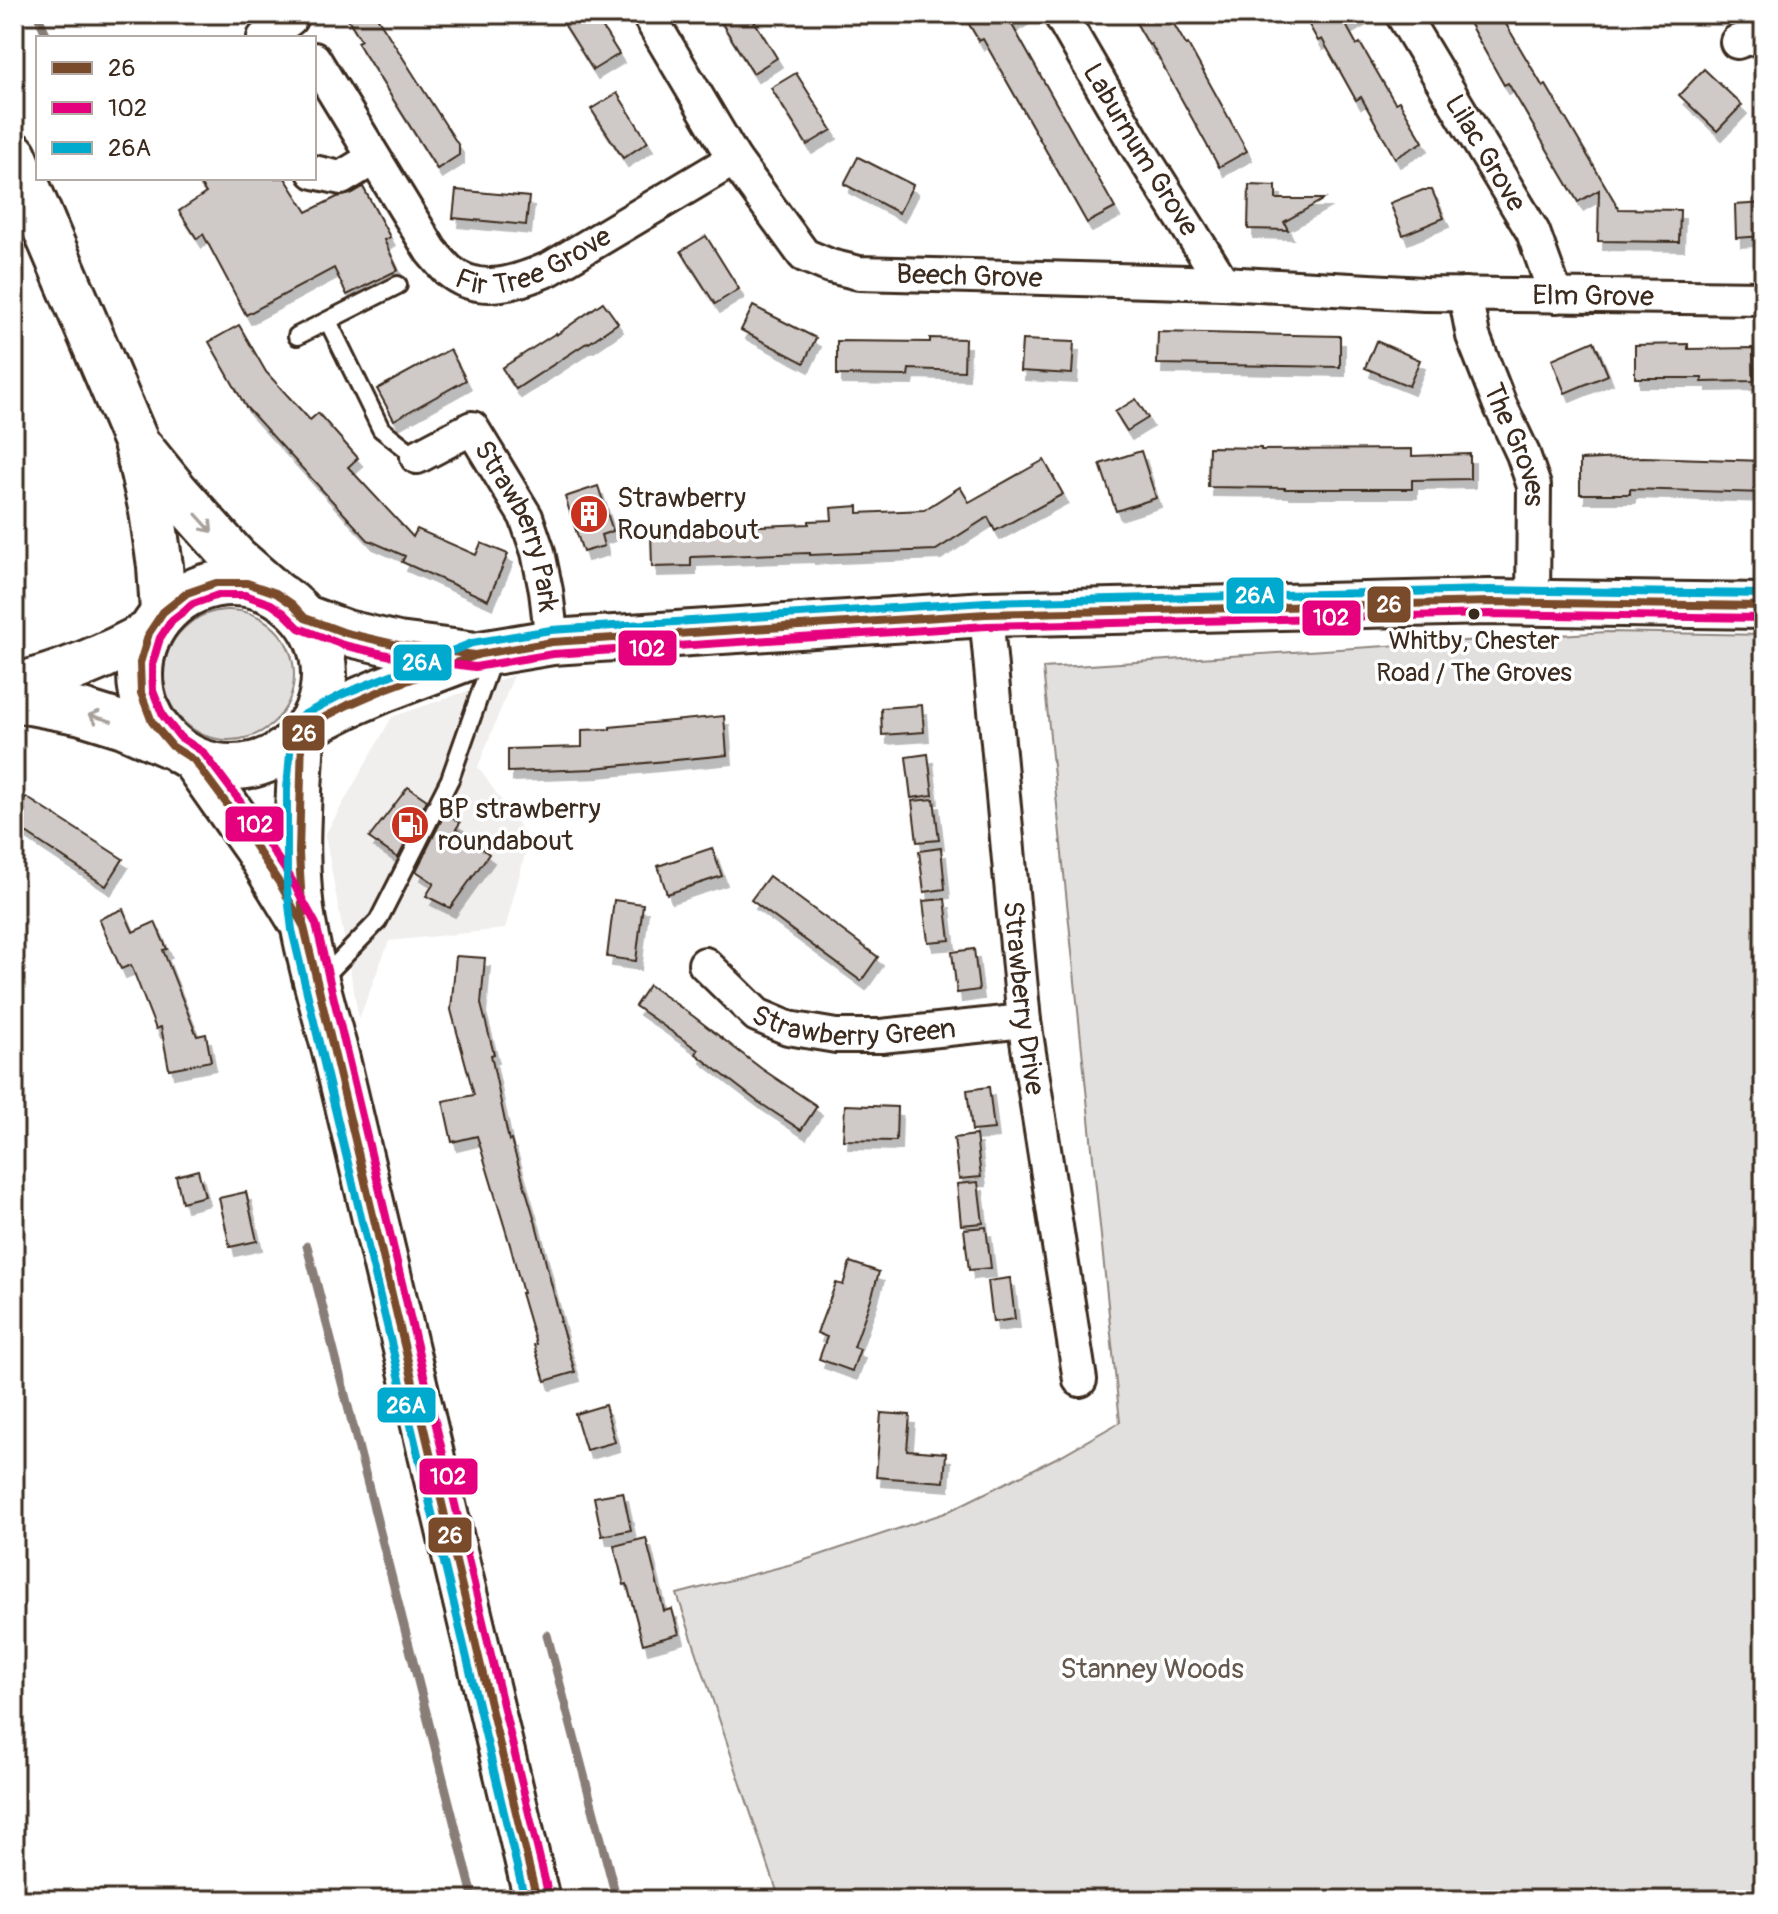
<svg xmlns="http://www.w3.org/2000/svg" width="1778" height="1914" font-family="Pangolin,sans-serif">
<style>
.built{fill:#f1efee}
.green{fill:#e2e0de;stroke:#8e857e;stroke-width:2}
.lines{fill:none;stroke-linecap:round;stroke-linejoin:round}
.stream{stroke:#887e77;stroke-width:9}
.building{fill:#cfcac7;stroke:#3b2a1e;stroke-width:2;filter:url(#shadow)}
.lane-casing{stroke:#3b2a1e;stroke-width:22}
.street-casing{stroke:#3b2a1e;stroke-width:38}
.primary-casing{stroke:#3b2a1e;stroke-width:50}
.lane{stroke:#fff;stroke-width:16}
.street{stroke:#fff;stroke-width:32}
.primary{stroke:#fff;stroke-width:44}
.bus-1-casing{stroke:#fff;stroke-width:14}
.bus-2-casing{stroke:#fff;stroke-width:14}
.bus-3-casing{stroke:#fff;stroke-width:14}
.bus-1{stroke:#7a4b2a;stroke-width:8}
.bus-2{stroke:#e5007d;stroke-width:8}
.bus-3{stroke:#00a9ce;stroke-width:8}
.oneway{stroke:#a79f9a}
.bus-dot{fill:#3b2a1e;stroke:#fff;stroke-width:3}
.labels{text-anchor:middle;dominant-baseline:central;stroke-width:7;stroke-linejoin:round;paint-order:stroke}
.bus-label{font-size:26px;fill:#3b2a1e;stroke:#fff}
.street-label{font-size:28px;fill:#3b2a1e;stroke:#fff}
.poi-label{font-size:28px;fill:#3b2a1e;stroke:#fff;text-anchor:start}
.park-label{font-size:28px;fill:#65584e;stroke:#fff}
.line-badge{stroke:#fff;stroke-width:3}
.badge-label{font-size:22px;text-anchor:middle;font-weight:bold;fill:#fff}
</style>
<defs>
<filter id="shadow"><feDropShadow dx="5" dy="9" stdDeviation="0" flood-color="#0004"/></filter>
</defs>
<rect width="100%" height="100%" fill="#fff"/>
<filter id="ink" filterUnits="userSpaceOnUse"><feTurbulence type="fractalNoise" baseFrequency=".0125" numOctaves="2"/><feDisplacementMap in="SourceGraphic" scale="16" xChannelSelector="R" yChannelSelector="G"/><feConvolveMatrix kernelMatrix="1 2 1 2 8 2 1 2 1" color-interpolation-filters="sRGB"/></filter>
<g filter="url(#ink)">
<!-- built -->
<polygon class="built" points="514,675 478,767 529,840 505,929 389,941 359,1019 325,835 392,717"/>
<!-- green -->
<g class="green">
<circle cx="229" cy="675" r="65"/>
<polygon points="1607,632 1764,635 1764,1900 780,1900 677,1594 796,1563 945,1513 1060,1456 1120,1422 1043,668"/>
</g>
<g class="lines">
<!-- stream -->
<g class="stream">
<polyline points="37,14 48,38"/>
<polyline points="307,1246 474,1900"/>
<polyline points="547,1635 617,1900"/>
</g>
</g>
<!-- building -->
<g class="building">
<polygon points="345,14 375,14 459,146 459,155 437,169 357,42 361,40"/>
<polygon points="558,14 594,14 619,54 593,70"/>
<polygon points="716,14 750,14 777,58 753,73"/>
<polygon points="963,14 1026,14 1011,23 1115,208 1087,223 983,39 979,41"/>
<polygon points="1131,14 1168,14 1186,45 1188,44 1247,151 1219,167 1151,44 1149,45"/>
<polygon points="1303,14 1365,14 1346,25 1357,45 1360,43 1395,103 1399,101 1423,142 1395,158 1361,97 1356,100 1322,39 1318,41"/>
<polygon points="1464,14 1500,14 1543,87 1546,85 1619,209 1680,210 1679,242 1598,241 1599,190 1578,202 1508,83 1504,85"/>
<polygon points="1704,69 1742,105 1717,131 1679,95"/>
<polygon points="796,73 832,130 807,145 771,88"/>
<polygon points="617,93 648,142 623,158 591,109"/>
<polygon points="858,157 913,185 899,213 844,184"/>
<polygon points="196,178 285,178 307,212 337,197 351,194 363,187 390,237 384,240 398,270 347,295 334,268 246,315 203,234 197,239 179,211 206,193"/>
<polygon points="1249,185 1276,186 1276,199 1324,199 1284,222 1288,230 1248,229"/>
<polygon points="456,190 529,197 526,225 453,218"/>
<polygon points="1423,190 1432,190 1444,218 1403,235 1390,203"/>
<polygon points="1764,203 1764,236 1736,238 1735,205"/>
<polygon points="706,236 739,289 715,304 681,251"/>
<polygon points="603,302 618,323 589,343 588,342 516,389 502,368 556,333 556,335"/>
<polygon points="753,306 816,338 804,363 741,330"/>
<polygon points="239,325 266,372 310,420 318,413 358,458 348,467 413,537 417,529 476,555 481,543 508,554 488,600 402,562 405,556 368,540 246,407 209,342"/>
<polygon points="1158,332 1340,336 1340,367 1157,364"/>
<polygon points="930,338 965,339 964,371 909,369 908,376 837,375 837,341 930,342"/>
<polygon points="1022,340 1074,342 1072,374 1020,371"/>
<polygon points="1376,341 1420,360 1409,386 1365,368"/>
<polygon points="1594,341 1608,375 1565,393 1552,359"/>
<polygon points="1688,344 1688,349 1753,348 1754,381 1702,382 1702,378 1635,378 1635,345"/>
<polygon points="450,349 466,380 394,420 377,389"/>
<polygon points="1136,399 1148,418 1127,431 1115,412"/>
<polygon points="1209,447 1261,448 1261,450 1412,449 1412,456 1470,454 1470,479 1412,480 1412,489 1285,489 1285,488 1208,487"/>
<polygon points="1141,451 1156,498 1116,511 1100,464"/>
<polygon points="1643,457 1764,461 1764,493 1630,489 1630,494 1580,494 1580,460"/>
<polygon points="1044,460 1063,494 995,531 988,517 936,550 810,555 810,553 691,557 691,566 652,567 651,532 712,531 711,528 809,524 809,521 832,520 831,508 858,506 858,513 924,510 960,487 969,502"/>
<polygon points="598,486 613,531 601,535 604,546 583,552 565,497"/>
<polygon points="922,705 924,732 882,735 881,708"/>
<polygon points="724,716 727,755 594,768 594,769 508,772 508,749 582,747 582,730 610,729 610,727"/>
<polygon points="928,754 933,795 911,798 906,757"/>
<polygon points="408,787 427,800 398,858 369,838"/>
<polygon points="26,797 123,859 106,886 14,825 14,815"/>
<polygon points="934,799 939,840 917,842 912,801"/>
<polygon points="445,813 460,823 456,829 489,854 450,908 426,896 434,883 416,871"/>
<polygon points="712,848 722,876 667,894 658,866"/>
<polygon points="941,848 945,889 924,892 919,851"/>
<polygon points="769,876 878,957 861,981 751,900"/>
<polygon points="945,899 950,940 928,942 923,901"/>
<polygon points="614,900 643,904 636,961 607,957"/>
<polygon points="123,909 133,932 155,922 167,949 163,950 197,1036 206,1034 211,1061 169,1069 161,1027 156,1029 131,965 121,969 99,919"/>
<polygon points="974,949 979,990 957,993 952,952"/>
<polygon points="456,956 485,958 481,1004 494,1054 491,1055 509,1141 511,1140 536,1224 561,1322 560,1322 575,1372 545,1381 534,1345 536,1344 521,1293 523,1293 510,1245 477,1136 452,1142 443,1101 474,1095 451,1010"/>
<polygon points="649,985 693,1016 762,1069 817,1106 801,1130 757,1101 696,1054 698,1050 635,1006"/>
<polygon points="989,1087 994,1129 972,1131 967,1090"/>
<polygon points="845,1105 897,1107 896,1141 843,1140"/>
<polygon points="976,1135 981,1177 959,1179 954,1138"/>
<polygon points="198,1170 205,1196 182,1202 176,1176"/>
<polygon points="978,1182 983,1223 961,1225 957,1184"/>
<polygon points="246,1192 257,1241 230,1247 219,1198"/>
<polygon points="986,1227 991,1268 969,1270 964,1229"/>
<polygon points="850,1262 879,1272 872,1296 854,1347 860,1349 852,1371 819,1359 827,1337 817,1333 836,1283 843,1285"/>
<polygon points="1010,1278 1015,1319 993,1322 988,1281"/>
<polygon points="605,1405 615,1442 586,1450 575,1414"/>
<polygon points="881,1413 910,1415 907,1450 946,1453 944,1482 876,1477"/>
<polygon points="623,1492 631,1530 602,1536 594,1497"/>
<polygon points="646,1538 664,1611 672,1609 679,1634 643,1644 627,1584 624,1585 614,1546"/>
</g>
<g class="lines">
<!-- lane casing -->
<g class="lane-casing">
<g id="lane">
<polyline points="328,321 381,429 417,457"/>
<polyline points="297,336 398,285"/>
<polyline points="322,979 378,921 450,779 493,657"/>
</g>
</g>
<!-- street casing -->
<g class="street-casing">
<g id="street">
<path id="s1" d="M648 14 734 159 804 255 830 266 859 273 1223 283 1424 294 1764 298"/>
<path id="s2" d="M1060 14 1133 140 1223 283"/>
<path id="s3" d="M1402 14 1533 232 1556 296"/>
<polyline points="264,38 290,19"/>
<polyline points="1737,42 1764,33"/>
<path id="s4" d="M314 59 431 251C436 257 442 264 448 270 479 297 519 282 551 268L734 159"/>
<polyline points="314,172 341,178 374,158"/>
<path id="s5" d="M1465 294 1473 336 1500 405 1523 454 1534 486 1533 602"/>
<path id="s6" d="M417 457 472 428 526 517 538 552 546 591 552 642"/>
<path id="s7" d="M986 614 1024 1021 1080 1380"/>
<path id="s8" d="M705 964 757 1015 788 1028 836 1036H881L1024 1021"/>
</g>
</g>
<!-- primary casing -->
<g class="primary-casing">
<g id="primary">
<polyline points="14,155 136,442 152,511 160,566 163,612"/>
<polyline points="142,450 177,493 235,558 275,593"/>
<circle cx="232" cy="675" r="92"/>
<polyline points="305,618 346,633 398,645 469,654"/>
<path d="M14 687C63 674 105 658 149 633"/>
<polyline points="14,699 82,712 124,725 172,746"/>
<polyline points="309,725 348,705 385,689 475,655 552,642 986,614 1489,602 1764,606"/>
<path d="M302 735C299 799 292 866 304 928 312 971 325 1013 336 1055L537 1900"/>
<polyline points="194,760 256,848 299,918"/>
</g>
</g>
<!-- lane -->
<use href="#lane" class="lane"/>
<!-- street -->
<use href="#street" class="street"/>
<!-- primary -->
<use href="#primary" class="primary"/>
<!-- bus-1 casing -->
<g class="bus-1-casing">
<g id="bus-1">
<polyline points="303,924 299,853 302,735 309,725 348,705 385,689 477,655"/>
<polyline points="537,1900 304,927 280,884 229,807 194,760 172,746 152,722 141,693 140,663 149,633 163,612 187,593 216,583 247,583 276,593 292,604 305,618 346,633 398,645 475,655 552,642 986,614 1489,602 1764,606"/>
</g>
</g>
<!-- bus-2 casing -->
<g class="bus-2-casing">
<polyline id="bus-2" points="549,1897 316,924 290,877 239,800 203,752 180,737 163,716 153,691 152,665 160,638 172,620 193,604 218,595 245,595 271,604 284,613 299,628 343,645 396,657 475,667 553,654 987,626 1489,614 1764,618"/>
</g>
<!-- bus-3 casing -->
<g class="bus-3-casing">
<polyline id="bus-3" points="525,1900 292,930 287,888 287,789 292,729 303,715 343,694 472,643 551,630 986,602 1489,590 1764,594"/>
</g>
<!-- bus-1 -->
<use href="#bus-1" class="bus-1"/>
<!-- bus-2 -->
<use href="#bus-2" class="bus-2"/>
<!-- bus-3 -->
<use href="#bus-3" class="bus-3"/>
</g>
<!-- one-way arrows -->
<defs><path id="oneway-shaft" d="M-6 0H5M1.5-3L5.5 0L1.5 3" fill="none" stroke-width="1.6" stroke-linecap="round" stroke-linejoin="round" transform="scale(2)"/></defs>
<g class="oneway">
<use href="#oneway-shaft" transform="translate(204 523) rotate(48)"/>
<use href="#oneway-shaft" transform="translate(100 718) rotate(-164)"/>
</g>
</g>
<!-- icons -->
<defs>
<g id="building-disc" transform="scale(2)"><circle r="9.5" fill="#c8321e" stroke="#fff"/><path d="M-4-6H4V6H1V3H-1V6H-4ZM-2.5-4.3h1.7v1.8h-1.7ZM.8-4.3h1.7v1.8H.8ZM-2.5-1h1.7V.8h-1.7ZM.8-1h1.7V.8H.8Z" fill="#fff"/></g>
<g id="fuel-disc" transform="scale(2)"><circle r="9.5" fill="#c8321e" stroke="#fff"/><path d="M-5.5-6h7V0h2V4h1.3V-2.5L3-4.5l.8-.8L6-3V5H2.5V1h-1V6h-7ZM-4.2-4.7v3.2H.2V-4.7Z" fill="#fff"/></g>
</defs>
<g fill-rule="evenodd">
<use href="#building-disc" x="589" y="514"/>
<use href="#fuel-disc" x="410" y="825"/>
</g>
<!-- markers -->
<circle class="bus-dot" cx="1474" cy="614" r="7"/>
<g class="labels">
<!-- bus labels -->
<g class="bus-label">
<text x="1474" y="641">Whitby, Chester<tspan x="1474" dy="32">Road / The Groves</tspan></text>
</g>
<!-- street labels -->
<g class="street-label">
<text stroke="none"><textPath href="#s2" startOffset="158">Laburnum Grove</textPath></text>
<text stroke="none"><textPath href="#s3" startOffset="162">Lilac Grove</textPath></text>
<text stroke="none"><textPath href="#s4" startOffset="344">Fir Tree Grove</textPath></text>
<text stroke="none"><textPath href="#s1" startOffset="456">Beech Grove</textPath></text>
<text stroke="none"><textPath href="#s1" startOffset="1080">Elm Grove</textPath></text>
<text stroke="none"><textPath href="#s5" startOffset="160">The Groves</textPath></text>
<text stroke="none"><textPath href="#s6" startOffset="172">Strawberry Park</textPath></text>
<text stroke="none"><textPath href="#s7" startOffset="386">Strawberry Drive</textPath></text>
<text stroke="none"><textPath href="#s8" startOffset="172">Strawberry Green</textPath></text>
</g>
<!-- poi labels -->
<g class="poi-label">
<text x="617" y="498">Strawberry<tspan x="617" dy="32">Roundabout</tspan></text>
<text x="438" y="809">BP strawberry<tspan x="438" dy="32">roundabout</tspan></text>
</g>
<!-- park labels -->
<g class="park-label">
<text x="1152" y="1669">Stanney Woods</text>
</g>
</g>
<g class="line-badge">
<rect x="1225" y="576" width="60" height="39" rx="8" fill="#00a9ce"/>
<rect x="1366" y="585" width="46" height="39" rx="8" fill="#7a4b2a"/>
<rect x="1301" y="599" width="61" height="38" rx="8" fill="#e5007d"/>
<rect x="617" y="629" width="61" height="38" rx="8" fill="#e5007d"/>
<rect x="392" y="643" width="61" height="39" rx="8" fill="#00a9ce"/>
<rect x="281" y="714" width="45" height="38" rx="8" fill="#7a4b2a"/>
<rect x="224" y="805" width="61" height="38" rx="8" fill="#e5007d"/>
<rect x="376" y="1386" width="61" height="38" rx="8" fill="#00a9ce"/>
<rect x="418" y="1457" width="61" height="39" rx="8" fill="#e5007d"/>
<rect x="427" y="1516" width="46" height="38" rx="8" fill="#7a4b2a"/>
</g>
<g class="badge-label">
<text x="1255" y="603">26A</text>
<text x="1389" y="612">26</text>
<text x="1331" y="625">102</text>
<text x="647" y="656">102</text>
<text x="422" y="670">26A</text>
<text x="304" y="741">26</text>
<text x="255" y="832">102</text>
<text x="406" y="1413">26A</text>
<text x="448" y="1484">102</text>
<text x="450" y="1543">26</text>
</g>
<!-- margin -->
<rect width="1778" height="1914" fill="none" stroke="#fff" stroke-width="48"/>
<rect x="24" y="24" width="1730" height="1866" fill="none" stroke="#3b2a1e" stroke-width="3" filter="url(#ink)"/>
<!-- legend -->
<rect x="36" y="36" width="280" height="144" fill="#ffffff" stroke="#b1aaa5" stroke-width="2"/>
<rect x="52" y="62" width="40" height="12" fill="#7a4b2a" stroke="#b1aaa5" stroke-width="2"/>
<text x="108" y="76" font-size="24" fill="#3b2a1e">26</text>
<rect x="52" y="102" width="40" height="12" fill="#e5007d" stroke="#b1aaa5" stroke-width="2"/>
<text x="108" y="116" font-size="24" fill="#3b2a1e">102</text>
<rect x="52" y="142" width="40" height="12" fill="#00a9ce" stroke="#b1aaa5" stroke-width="2"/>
<text x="108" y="156" font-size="24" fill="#3b2a1e">26A</text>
</svg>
